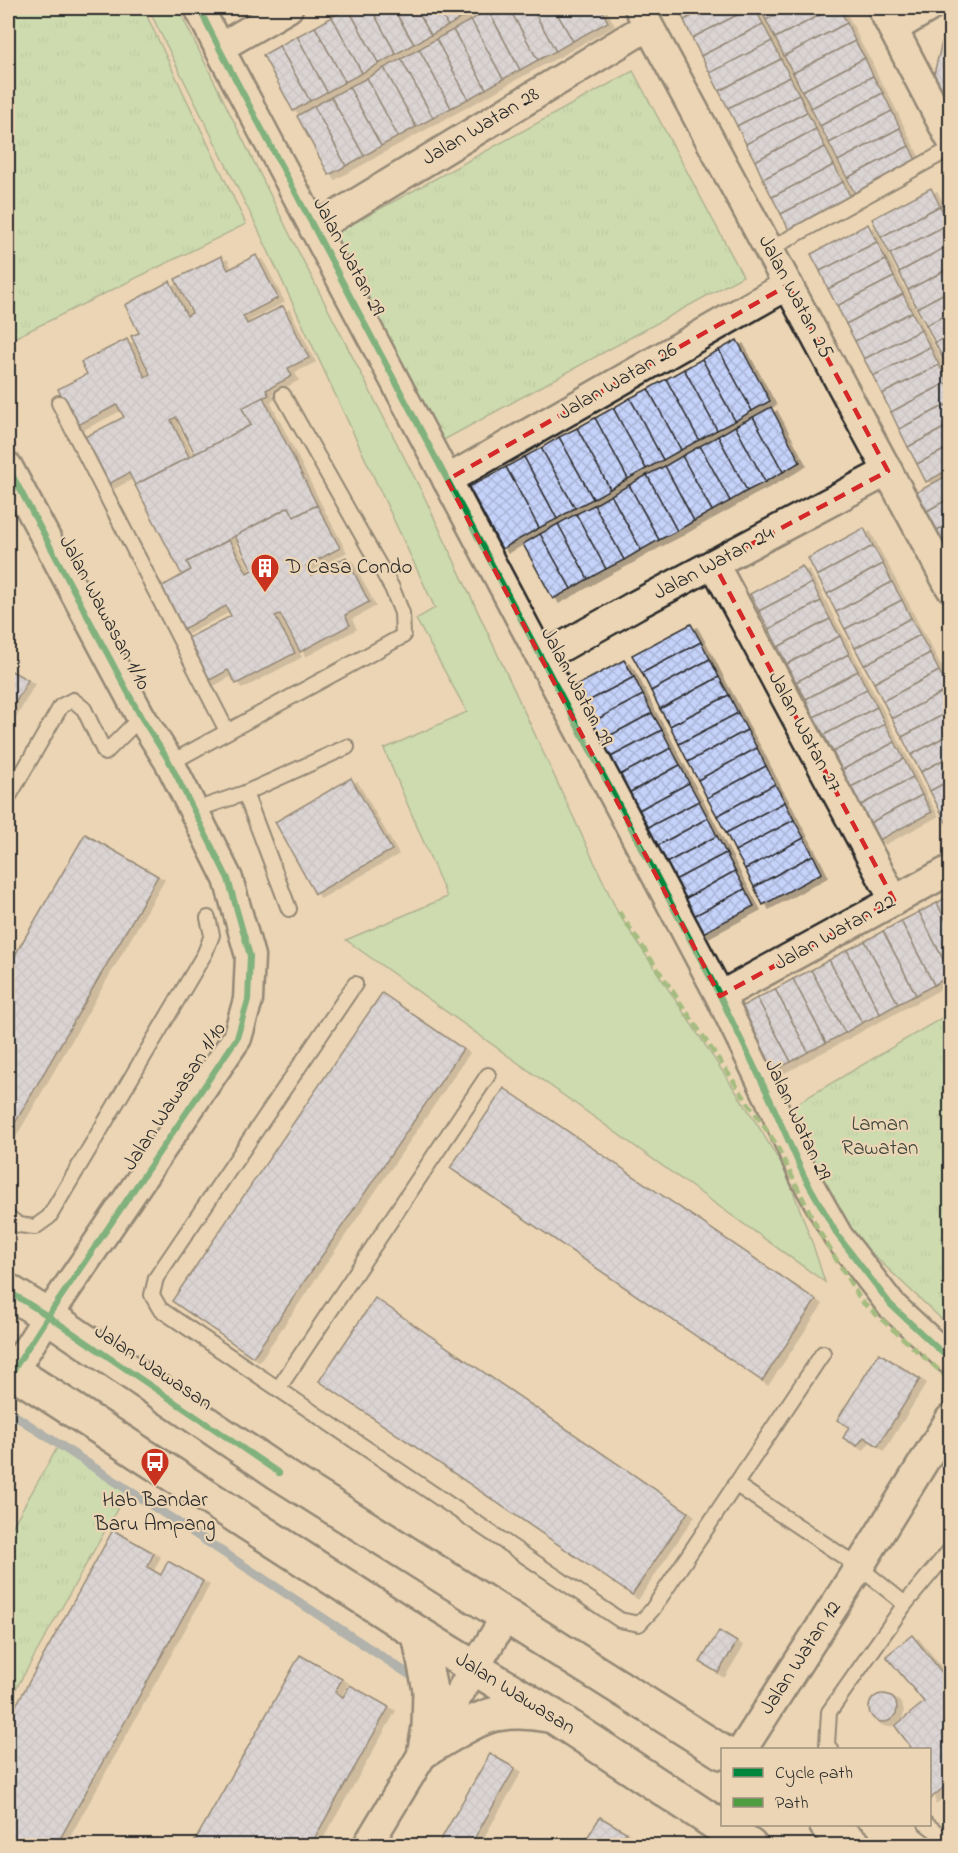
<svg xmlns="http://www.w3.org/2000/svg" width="958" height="1853" font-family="'Indie Flower',sans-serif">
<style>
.green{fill:#a8e3a8;stroke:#6a876a;stroke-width:1.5}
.park{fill:url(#park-tufts);stroke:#6a876a;stroke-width:1.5}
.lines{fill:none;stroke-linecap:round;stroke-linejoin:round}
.stream{stroke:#6b87a1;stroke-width:9}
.building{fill:url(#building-cross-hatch);stroke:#2b2b2b;stroke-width:1.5;filter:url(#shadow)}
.service-casing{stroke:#2b2b2b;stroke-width:18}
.minor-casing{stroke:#2b2b2b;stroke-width:33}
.secondary-casing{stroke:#2b2b2b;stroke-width:38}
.service{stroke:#ebd5b4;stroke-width:14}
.minor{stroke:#ebd5b4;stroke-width:28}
.secondary{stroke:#ebd5b4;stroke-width:33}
.quiet{stroke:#4f9d41;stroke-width:4.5;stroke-dasharray:9 4.5;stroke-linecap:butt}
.cycleway-casing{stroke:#ebd5b4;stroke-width:10}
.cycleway{stroke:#00873e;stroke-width:6}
.marked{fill:none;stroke:#d62828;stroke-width:4.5;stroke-dasharray:12 8;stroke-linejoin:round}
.labels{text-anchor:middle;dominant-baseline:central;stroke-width:4.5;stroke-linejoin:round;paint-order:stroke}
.street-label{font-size:21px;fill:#2b2b2b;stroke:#ebd5b4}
.poi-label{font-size:21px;fill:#2b2b2b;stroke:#ebd5b4;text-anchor:start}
.park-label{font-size:21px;fill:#3e473e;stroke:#ebd5b4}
</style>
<defs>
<pattern id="park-tufts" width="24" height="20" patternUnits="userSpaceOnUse" patternTransform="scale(1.5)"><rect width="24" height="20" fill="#a8e3a8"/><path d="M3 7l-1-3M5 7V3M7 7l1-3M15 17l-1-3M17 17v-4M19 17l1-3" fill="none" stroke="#91c391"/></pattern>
<pattern id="building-cross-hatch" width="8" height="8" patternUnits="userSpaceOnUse" patternTransform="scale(1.5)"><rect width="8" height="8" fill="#c5d2f9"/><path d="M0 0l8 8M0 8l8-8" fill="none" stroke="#a9b4d6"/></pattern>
<filter id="shadow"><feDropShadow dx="6" dy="4" stdDeviation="0" flood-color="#0004"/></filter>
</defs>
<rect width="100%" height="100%" fill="#ebd5b4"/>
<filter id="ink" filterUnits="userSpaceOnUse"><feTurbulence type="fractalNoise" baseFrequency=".0167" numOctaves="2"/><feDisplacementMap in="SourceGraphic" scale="12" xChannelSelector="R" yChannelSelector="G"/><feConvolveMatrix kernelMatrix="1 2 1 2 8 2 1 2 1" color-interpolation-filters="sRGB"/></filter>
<g filter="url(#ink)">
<!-- green -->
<polygon class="green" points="148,8 178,8 292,239 424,496 618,913 754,1119 786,1172 813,1245 825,1282 346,940 447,897 384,749 467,712 416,619 435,608 257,227"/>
<!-- park -->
<g class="park">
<polygon points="8,8 143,8 246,224 8,341"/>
<polygon points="633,71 743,276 442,441 332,235"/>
<polygon points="950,1013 950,1327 868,1250 831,1203 791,1107"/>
<polygon points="61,1441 128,1490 8,1703 8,1534"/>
</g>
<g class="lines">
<!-- stream -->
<polyline class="stream" points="8,1411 410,1675"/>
</g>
<!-- building -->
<g class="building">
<polygon points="348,8 379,64 362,73 332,17"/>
<polygon points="348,8 371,8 396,54 379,64"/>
<polygon points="371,8 393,8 414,44 396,54"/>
<polygon points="393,8 416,8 431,35 414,44"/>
<polygon points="416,8 438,8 448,26 431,35"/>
<polygon points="438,8 461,8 465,16 448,26"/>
<polygon points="494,8 509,8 538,60 520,70 488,10"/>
<polygon points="509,8 532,8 556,51 538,60"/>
<polygon points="532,8 554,8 573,41 556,51"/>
<polygon points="554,8 601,8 608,22 573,41"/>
<polygon points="677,8 708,8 684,20"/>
<polygon points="708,8 751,8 692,38 684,20"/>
<polygon points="751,8 755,8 763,24 701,56 692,38"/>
<polygon points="760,8 791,8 766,20"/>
<polygon points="791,8 834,8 775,38 766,20"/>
<polygon points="834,8 839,8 847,23 784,56 775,38"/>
<polygon points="488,10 520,70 503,79 471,20"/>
<polygon points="332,17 362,73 345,82 315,27"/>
<polygon points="471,20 503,79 486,89 453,30"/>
<polygon points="847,23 855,41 793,73 784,56"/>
<polygon points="763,24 772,41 710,73 701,56"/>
<polygon points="315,27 345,82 327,92 297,36"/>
<polygon points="453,30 486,89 468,99 436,39"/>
<polygon points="297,36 327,92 310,101 279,46"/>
<polygon points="950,36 950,102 934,74 942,42"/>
<polygon points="436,39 468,99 451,108 419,49"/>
<polygon points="772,41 781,59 719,91 710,73"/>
<polygon points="855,41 865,58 802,91 793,73"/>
<polygon points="279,46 310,101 293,111 263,55"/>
<polygon points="419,49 451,108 433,118 401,59"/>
<polygon points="865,58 873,76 811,108 802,91"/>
<polygon points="401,59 433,118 416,127 384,68"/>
<polygon points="781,59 790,77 728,108 719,91"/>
<polygon points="384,68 416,127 398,137 367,78"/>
<polygon points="873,76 883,93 820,126 811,108"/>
<polygon points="790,77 799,94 737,126 728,108"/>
<polygon points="367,78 398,137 381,146 349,87"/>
<polygon points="349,87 381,146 364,156 331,97"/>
<polygon points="883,93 892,111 829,143 820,126"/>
<polygon points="799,94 807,112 746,144 737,126"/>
<polygon points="331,97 364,156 346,166 314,106"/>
<polygon points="314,106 346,166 329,175 297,116"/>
<polygon points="892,111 900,128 838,161 829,143"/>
<polygon points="807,112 816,129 755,161 746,144"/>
<polygon points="900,128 909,146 847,178 838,161"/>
<polygon points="816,129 825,147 763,179 755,161"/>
<polygon points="909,146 918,164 856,196 847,178"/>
<polygon points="825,147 834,165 772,197 763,179"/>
<polygon points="834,165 843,182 781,214 772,197"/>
<polygon points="843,182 852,200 790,232 781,214"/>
<polygon points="931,188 940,206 881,237 872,219"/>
<polygon points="940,206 949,224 890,254 881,237"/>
<polygon points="868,224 877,242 820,271 811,254"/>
<polygon points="949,224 950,227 950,245 899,272 890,254"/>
<polygon points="877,242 886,260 828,289 820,271"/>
<polygon points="950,245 950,268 908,290 899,272"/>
<polygon points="256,255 278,298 243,316 247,324 283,306 309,358 288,368 292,376 266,390 269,395 242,408 251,425 195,454 176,417 171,420 189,457 135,485 129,473 103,487 79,440 124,417 117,405 76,426 58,389 87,374 81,362 127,339 145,377 150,374 131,336 139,333 125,305 170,281 187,316 192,313 175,279 221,256 228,270"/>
<polygon points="886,260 894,277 837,306 828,289"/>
<polygon points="950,268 950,290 917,308 908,290"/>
<polygon points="894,277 903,294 846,324 837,306"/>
<polygon points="950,290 950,313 926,325 917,308"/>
<polygon points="903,294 912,312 855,341 846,324"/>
<polygon points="912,312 921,330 864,359 855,341"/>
<polygon points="950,313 950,335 935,343 926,325"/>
<polygon points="921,330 930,347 873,376 864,359"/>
<polygon points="950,335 950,358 944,361 935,343"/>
<polygon points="737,340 770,401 752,411 719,350"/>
<polygon points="930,347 939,365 882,394 873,376"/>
<polygon points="719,350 752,411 735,421 702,359"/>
<polygon points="702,359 735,421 717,430 684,369"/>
<polygon points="939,365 948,382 891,412 882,394"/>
<polygon points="684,369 717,430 699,440 666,379"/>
<polygon points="666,379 699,440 681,450 648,389"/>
<polygon points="948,382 950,388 950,403 899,429 891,412"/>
<polygon points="648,389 681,450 663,460 630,398"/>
<polygon points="263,397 317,505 294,517 289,507 187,562 191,570 182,575 135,485 251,425 242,408"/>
<polygon points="630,398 663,460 646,469 613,408"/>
<polygon points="950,403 950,425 908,447 899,429"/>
<polygon points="771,407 800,462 783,472 753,417"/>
<polygon points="613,408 646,469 628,479 595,418"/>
<polygon points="753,417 783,472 765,482 735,426"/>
<polygon points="595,418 628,479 610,489 577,428"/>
<polygon points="950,425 950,447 917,464 908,447"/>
<polygon points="735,426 765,482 747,491 718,436"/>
<polygon points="577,428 610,489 593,499 559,437"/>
<polygon points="718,436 747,491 730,501 700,446"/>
<polygon points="559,437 593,499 575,508 541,448"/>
<polygon points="700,446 730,501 712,511 682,456"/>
<polygon points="950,447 950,469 926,482 917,464"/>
<polygon points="541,448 575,508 557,519 524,457"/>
<polygon points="682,456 712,511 694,521 665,466"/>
<polygon points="524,457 557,519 539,528 506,467"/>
<polygon points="665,466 694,521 677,531 647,475"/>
<polygon points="506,467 539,528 502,549 469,487"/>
<polygon points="950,474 950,498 927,511 917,492"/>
<polygon points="647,475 677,531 659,540 629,485"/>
<polygon points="629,485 659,540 641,550 611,495"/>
<polygon points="611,495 641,550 624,560 594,505"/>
<polygon points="950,498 950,523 937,530 927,511"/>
<polygon points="317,505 340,548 306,566 311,575 346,557 369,602 345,615 350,625 300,652 280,614 275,616 295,653 236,684 228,670 208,681 186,639 231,616 226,606 183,629 161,587 191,570 187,562 229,540 247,573 252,570 235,536 289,507 294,517"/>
<polygon points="594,505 624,560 606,569 576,514"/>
<polygon points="576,514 606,569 588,579 558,524"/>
<polygon points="950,523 950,547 947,549 937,530"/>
<polygon points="558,524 588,579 571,589 540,534"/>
<polygon points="864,528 873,546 817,576 808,558"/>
<polygon points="540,534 571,589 553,599 523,544"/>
<polygon points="873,546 883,564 827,594 817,576"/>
<polygon points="883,564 892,582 836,612 827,594"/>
<polygon points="802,566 812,583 759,611 750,594"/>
<polygon points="892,582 902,600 845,629 836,612"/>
<polygon points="812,583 821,601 769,629 759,611"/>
<polygon points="902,600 911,618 855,648 845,629"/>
<polygon points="821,601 830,619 778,647 769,629"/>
<polygon points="911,618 920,635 864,665 855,648"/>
<polygon points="830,619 840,636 787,664 778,647"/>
<polygon points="691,624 701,642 642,673 632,655"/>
<polygon points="920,635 930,653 874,683 864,665"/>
<polygon points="840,636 849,654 796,682 787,664"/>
<polygon points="701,642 710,659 651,691 642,673"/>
<polygon points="930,653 939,671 883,701 874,683"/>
<polygon points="849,654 858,671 806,699 796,682"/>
<polygon points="710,659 719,677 660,709 651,691"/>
<polygon points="624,660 634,677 581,705 572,688"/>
<polygon points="8,669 28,680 8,716"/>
<polygon points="858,671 867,689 814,717 806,699"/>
<polygon points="939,671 949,689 892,719 883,701"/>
<polygon points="634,677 643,695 590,723 581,705"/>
<polygon points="719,677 729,695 670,726 660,709"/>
<polygon points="867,689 877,707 824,735 814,717"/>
<polygon points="949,689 950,693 950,711 902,737 892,719"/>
<polygon points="643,695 652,713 600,741 590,723"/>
<polygon points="729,695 738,713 679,744 670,726"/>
<polygon points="877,707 885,724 833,752 824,735"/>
<polygon points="950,711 950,734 911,755 902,737"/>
<polygon points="652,713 662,730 609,758 600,741"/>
<polygon points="738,713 747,730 688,762 679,744"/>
<polygon points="885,724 895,742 842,770 833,752"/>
<polygon points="662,730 671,748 618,776 609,758"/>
<polygon points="747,730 757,748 698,780 688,762"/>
<polygon points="950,734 950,756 921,772 911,755"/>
<polygon points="895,742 904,759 851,787 842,770"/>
<polygon points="671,748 680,765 627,794 618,776"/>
<polygon points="757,748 766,766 707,798 698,780"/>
<polygon points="950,756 950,780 930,791 921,772"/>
<polygon points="904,759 913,777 861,805 851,787"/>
<polygon points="680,765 689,783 637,811 627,794"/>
<polygon points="766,766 775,784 717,816 707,798"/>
<polygon points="913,777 922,795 870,823 861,805"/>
<polygon points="351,778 392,850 315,894 275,822"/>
<polygon points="950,780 950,822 947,824 930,791"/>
<polygon points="689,783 699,801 645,829 637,811"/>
<polygon points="775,784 785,802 726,833 717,816"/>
<polygon points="922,795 932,812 879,840 870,823"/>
<polygon points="699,801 708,818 655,847 645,829"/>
<polygon points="785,802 794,820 735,851 726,833"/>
<polygon points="708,818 717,836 664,864 655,847"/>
<polygon points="794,820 804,838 745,869 735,851"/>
<polygon points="85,834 158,876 8,1135 8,967"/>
<polygon points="717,836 726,853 673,881 664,864"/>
<polygon points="804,838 813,855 754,887 745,869"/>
<polygon points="726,853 735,871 683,900 673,881"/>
<polygon points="813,855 822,873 763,905 754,887"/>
<polygon points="735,871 745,889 692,917 683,900"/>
<polygon points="745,889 754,906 701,934 692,917"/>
<polygon points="950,895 950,929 937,903"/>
<polygon points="937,903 950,929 950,973 919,912"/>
<polygon points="919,912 950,973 950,976 934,985 901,921"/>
<polygon points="901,921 934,985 916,995 883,931"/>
<polygon points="883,931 916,995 898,1004 865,941"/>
<polygon points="865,941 898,1004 880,1014 847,950"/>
<polygon points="847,950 880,1014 862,1023 829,960"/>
<polygon points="829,960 862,1023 845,1033 811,970"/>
<polygon points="811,970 845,1033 826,1043 793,979"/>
<polygon points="793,979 826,1043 808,1052 775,989"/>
<polygon points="775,989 808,1052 791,1062 757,998"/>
<polygon points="382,993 463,1049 253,1357 172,1301"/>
<polygon points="757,998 791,1062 773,1071 739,1008"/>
<polygon points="504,1088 816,1300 762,1381 450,1168"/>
<polygon points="375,1298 688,1512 632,1595 319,1381"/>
<polygon points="879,1353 920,1379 878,1446 864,1437 857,1446 843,1438 849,1427 837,1420"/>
<polygon points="113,1530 154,1553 147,1567 161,1575 168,1561 203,1581 56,1846 8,1846 8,1720"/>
<polygon points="719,1631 737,1642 718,1673 700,1662"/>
<polygon points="912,1635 949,1681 950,1679 950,1796 944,1787 930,1799 930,1750 913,1750 895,1726 924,1702 886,1656"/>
<polygon points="300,1655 342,1679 335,1692 343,1697 350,1685 389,1707 310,1846 192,1846"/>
<circle cx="883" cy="1708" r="14"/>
<polygon points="490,1754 515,1768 470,1846 437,1846"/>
<polygon points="600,1817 626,1832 618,1846 582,1846"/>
</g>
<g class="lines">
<!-- service casing -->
<g class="service-casing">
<g id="service">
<polyline points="770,249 950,149"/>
<polyline points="59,403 227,731"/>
<polyline points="170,763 403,636 402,613 392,588 283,395"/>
<polyline points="245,793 289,909"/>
<polyline points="8,798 61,706 73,700 84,709 105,753 141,717"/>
<polyline points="195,810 245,793 347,747"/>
<polyline points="355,984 156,1278 152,1295 160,1309 620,1620 639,1624 652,1610 823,1353"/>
<polyline points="8,1217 19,1225 35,1227 49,1217 205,953 212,935 208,918"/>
<polyline points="278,1389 488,1075"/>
<polyline points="735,1484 859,1567 905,1604"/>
<polyline points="831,1750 827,1745 829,1712 905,1604 950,1550"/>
<polyline points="926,1824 950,1842"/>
</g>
</g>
<!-- minor casing -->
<g class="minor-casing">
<g id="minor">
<polyline points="199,8 219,48 720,996 770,1099 804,1176 838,1236 891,1305 950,1360"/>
<polyline points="639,8 950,587"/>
<polyline points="882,8 950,138"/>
<polyline points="893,29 928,8"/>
<polyline points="219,48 288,8"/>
<polyline points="314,229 648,26"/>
<polyline points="8,467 141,717 170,763 228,879 250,956 248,1000 237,1038 48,1316 13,1371"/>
<polyline points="447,480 788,285"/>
<polyline points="714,564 894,900"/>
<polyline points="542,658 636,605 888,471"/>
<polyline points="720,996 950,870"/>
<polyline points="742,1750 859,1567 950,1419"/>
<polyline points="367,1846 506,1616"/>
</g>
</g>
<!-- secondary casing -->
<g class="secondary-casing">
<g id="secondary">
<polyline points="8,1291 48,1316 279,1473 722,1752"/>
<polyline points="8,1368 419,1634 553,1716 750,1846"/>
<polyline points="419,1634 430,1690 429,1727 425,1750"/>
<path d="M425 1750C445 1739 473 1719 496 1714 513 1711 532 1712 548 1715"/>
<polyline points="826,1824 855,1846"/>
</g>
</g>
<!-- service -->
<use href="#service" class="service"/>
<!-- minor -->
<use href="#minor" class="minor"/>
<!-- secondary -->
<use href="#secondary" class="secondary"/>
<!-- quiet -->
<polyline class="quiet" points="619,912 776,1144 819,1231 862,1302 950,1380"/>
<!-- cycleway casing -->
<g class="cycleway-casing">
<g id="cycleway">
<polyline points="199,8 219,48 720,996 770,1099 804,1176 838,1236 891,1305 950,1360"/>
<polyline points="8,467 141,717 170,763 228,879 250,956 248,1000 237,1038 48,1316 13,1371"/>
<polyline points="8,1291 48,1316 279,1473"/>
</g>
</g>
<!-- cycleway -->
<use href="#cycleway" class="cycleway"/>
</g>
</g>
<!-- marked area -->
<path d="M0 0H958V1853H0ZM788 285 888 471 714 564 894 900 720 996 447 480Z" fill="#ebd5b4" fill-opacity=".55" fill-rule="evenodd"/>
<path class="marked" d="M788 285 888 471 714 564 894 900 720 996 447 480Z"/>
<!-- icons -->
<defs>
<g id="building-pin" transform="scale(1.5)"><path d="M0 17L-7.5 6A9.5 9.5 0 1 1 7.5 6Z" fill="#c8321e" stroke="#ebd5b4"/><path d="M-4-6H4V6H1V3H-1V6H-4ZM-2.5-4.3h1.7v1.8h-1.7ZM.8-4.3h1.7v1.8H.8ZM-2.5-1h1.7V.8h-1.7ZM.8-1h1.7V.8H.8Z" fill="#fff"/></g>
<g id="bus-pin" transform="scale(1.5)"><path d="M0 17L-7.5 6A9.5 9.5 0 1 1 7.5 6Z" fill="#c8321e" stroke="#ebd5b4"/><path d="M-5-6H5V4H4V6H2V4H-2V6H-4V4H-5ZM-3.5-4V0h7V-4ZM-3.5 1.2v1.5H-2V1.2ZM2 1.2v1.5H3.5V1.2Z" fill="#fff"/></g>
</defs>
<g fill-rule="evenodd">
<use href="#building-pin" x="265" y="568"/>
<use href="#bus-pin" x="155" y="1462"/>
</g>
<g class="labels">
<!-- street labels -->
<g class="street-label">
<text transform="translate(481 127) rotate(-31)">Jalan Watan 28</text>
<text transform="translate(348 257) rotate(62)">Jalan Watan 29</text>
<text transform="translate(795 297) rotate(62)">Jalan Watan 25</text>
<text transform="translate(618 382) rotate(-30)">Jalan Watan 26</text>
<text transform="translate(714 564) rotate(-28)">Jalan Watan 24</text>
<text transform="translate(104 613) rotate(62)">Jalan Wawasan 1/10</text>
<text transform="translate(576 687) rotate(62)">Jalan Watan 29</text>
<text transform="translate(804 732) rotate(62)">Jalan Watan 27</text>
<text transform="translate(835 933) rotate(-29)">Jalan Watan 22</text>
<text transform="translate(175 1097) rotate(-57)">Jalan Wawasan 1/10</text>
<text transform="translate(797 1120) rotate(65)">Jalan Watan 29</text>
<text transform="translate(153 1368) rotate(34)">Jalan Wawasan</text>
<text transform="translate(801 1658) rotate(-57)">Jalan Watan 12</text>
<text transform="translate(515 1694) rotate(32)">Jalan Wawasan</text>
</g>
<!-- poi labels -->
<g class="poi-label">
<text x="286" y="568">D Casa Condo</text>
<text x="155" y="1501" text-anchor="middle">Hab Bandar<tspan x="155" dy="24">Baru Ampang</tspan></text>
</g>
<!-- park labels -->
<g class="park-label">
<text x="880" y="1125">Laman<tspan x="880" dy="24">Rawatan</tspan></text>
</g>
</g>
<!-- margin -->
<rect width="958" height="1853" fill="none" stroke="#ebd5b4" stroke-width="30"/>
<rect x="15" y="15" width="928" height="1823" fill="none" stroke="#2b2b2b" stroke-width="2" filter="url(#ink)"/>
<!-- legend -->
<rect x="721" y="1748" width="210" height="78" fill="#ebd5b4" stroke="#9e917d" stroke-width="1.5"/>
<rect x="733" y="1768" width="30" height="9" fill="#00873e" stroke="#9e917d" stroke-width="1.5"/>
<text x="775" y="1778" font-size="18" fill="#2b2b2b">Cycle path</text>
<rect x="733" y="1798" width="30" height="9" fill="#4f9d41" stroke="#9e917d" stroke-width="1.5"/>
<text x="775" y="1808" font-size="18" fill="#2b2b2b">Path</text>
</svg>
